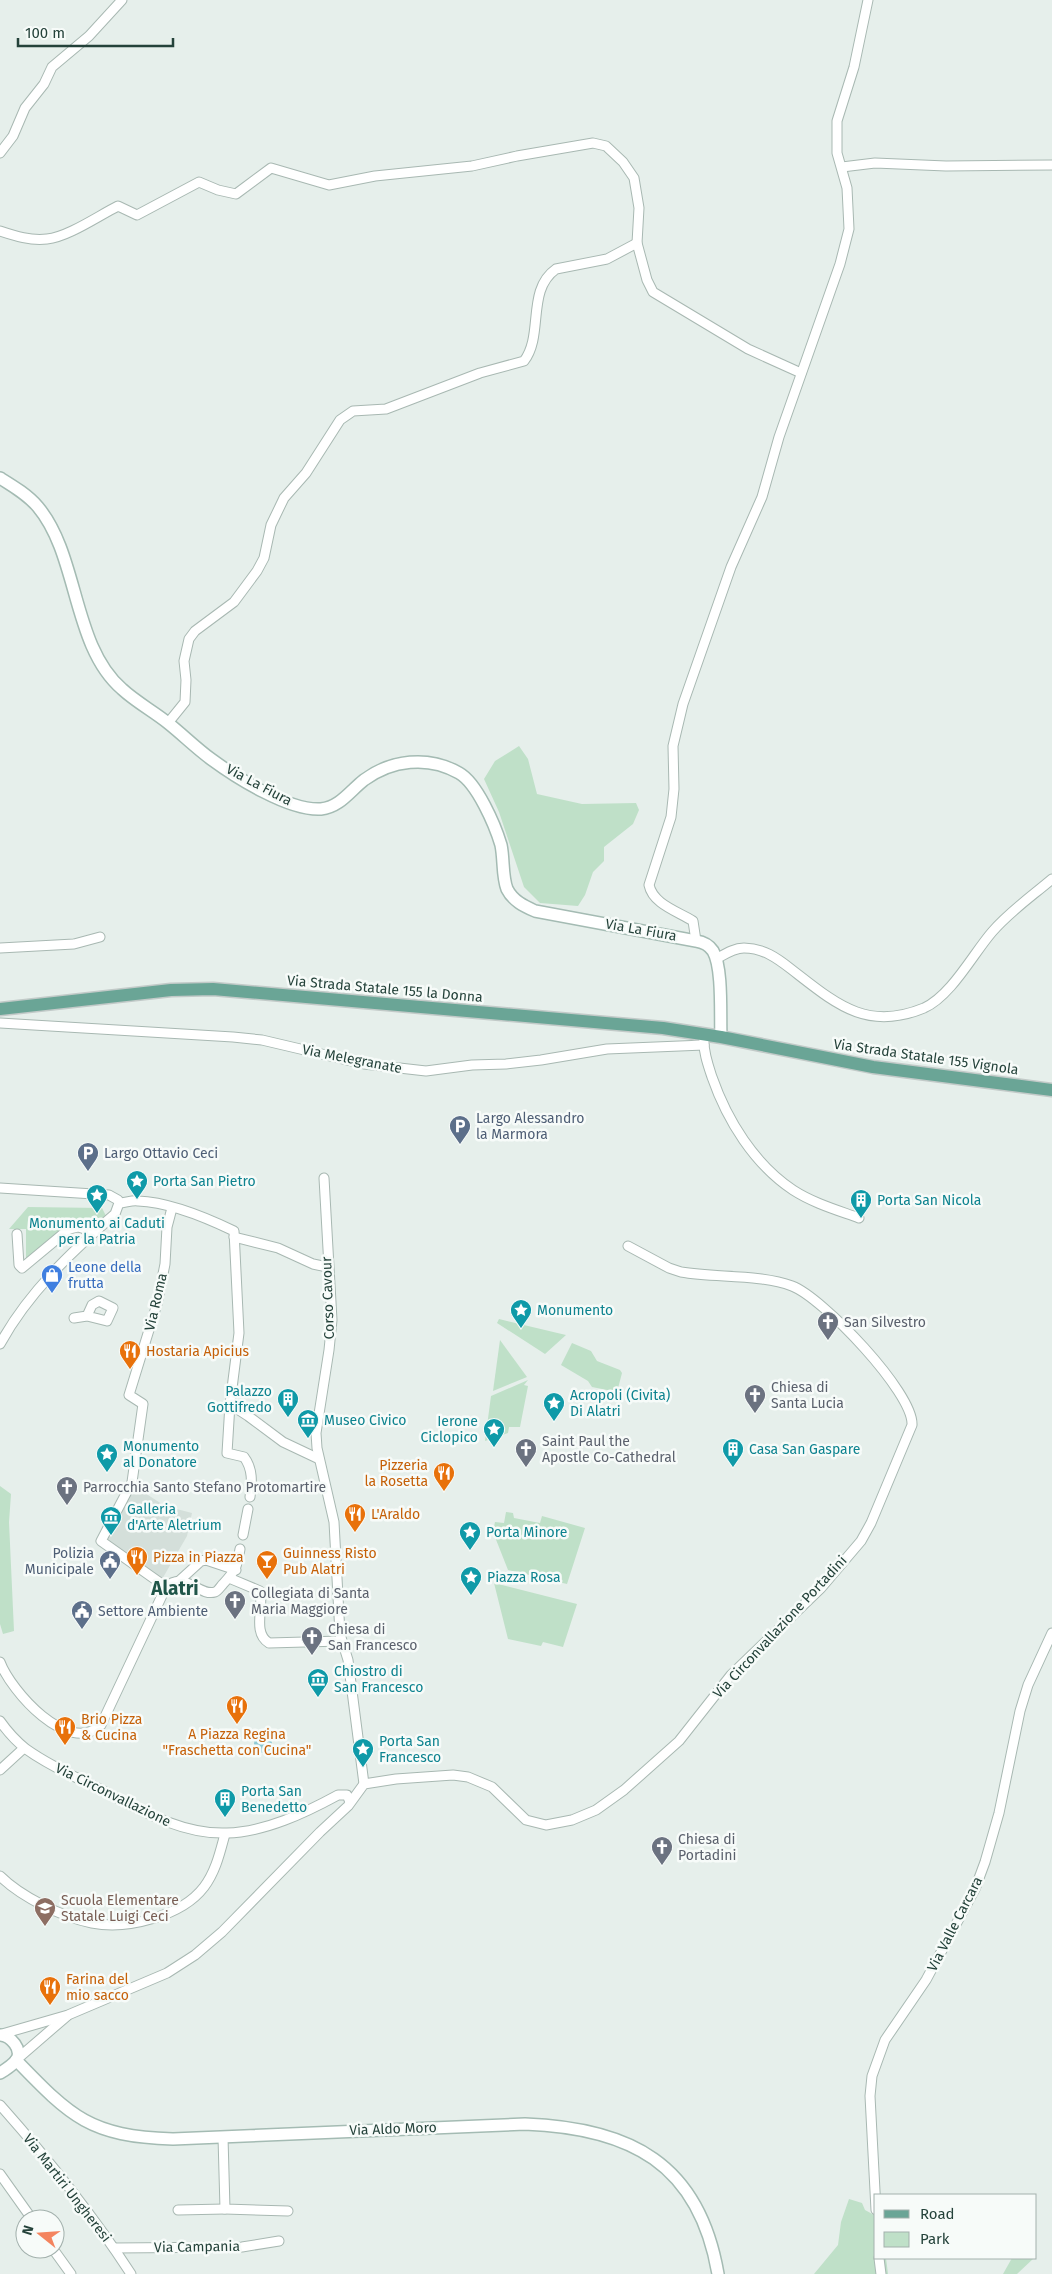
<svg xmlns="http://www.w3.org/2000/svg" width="1052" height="2274" font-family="'Fira Sans',sans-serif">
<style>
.built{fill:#d4dfda}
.green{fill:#bfe0c8}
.water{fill:#8ec9d4}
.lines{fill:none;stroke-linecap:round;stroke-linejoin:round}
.minor-casing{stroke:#a8b8b2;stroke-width:11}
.secondary-casing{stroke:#a4bbb3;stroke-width:14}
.primary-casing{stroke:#c2cac8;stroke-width:15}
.minor{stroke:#fff;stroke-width:9}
.secondary{stroke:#fff;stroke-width:11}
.primary{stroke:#6aa596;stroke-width:12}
.labels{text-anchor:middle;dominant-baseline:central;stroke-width:5;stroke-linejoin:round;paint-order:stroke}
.street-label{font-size:14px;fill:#24423a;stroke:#f7fbf9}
.service-label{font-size:14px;fill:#4e5e75;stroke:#f7fbf9;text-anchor:start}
.culture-label{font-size:14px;fill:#0d838f;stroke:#f7fbf9;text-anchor:start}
.shop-label{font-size:14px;fill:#366cbe;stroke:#f7fbf9;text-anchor:start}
.worship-label{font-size:14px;fill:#5b616d;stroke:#f7fbf9;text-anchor:start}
.food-label{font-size:14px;fill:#c56008;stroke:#f7fbf9;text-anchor:start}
.education-label{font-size:14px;fill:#785e54;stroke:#f7fbf9;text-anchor:start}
.district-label{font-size:19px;font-weight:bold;fill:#1f5548;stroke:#f7fbf9}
</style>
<rect width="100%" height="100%" fill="#e6efeb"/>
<!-- built -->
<polygon class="built" points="134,1486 165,1506 192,1513 187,1536 161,1581 103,1540"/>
<!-- green -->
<g class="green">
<polygon points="519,746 528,759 537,794 582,804 636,803 639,810 633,824 604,847 604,861 593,872 585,895 578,906 540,903 524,887 499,812 484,779 495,761"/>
<path d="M28 1207 102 1208 106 1216 94 1227C86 1225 77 1233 68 1232L26 1271V1229H9Z"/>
<polygon points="499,1319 566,1335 545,1354 497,1323"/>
<polygon points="500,1340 527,1377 493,1391"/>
<polygon points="572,1343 591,1351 597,1361 620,1370 622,1373 617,1392 592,1387 588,1381 561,1365"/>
<polygon points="528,1380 524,1385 528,1386 520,1427 509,1427 508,1433 485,1441 491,1396"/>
<polygon points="0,1486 11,1494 9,1522 14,1631 3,1634 0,1624"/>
<polygon points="506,1512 513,1513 514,1518 540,1523 542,1516 585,1528 567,1584 508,1570 493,1532 495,1522 504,1523"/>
<polygon points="494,1583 577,1604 563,1647 543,1642 541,1646 508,1639"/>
<polygon points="849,2199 862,2203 865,2210 876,2216 876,2258 886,2258 888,2274 814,2274 838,2245 841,2222"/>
<polygon points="1012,2258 1034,2258 1017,2274 1003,2274"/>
</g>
<!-- water -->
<circle class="water" cx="263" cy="1744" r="9"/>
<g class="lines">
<!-- minor casing -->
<g class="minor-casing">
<g id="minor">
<polyline points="0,153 13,136 25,108 44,84 52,67 89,36 122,0"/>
<polyline points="842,167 875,163 946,166 1052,165"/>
<path d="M0 231C15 236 31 241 47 239 68 237 98 216 118 206L137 215 199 182 218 190 236 194 271 168 329 185 375 176 472 166 517 156 593 143 606 146 623 162 634 178 639 208 637 243 647 280 653 292 748 349 801 373"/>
<path d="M168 723 185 702 186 680 184 661 189 639 195 631 234 602 257 571 264 558 271 525 284 498 306 473 340 420 353 411 386 409 480 373 524 361C544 335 526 290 556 269L607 259 637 243"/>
<path d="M696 941 693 921C677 911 653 904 649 885L671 817 674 789 673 746 683 704 731 567 762 497 779 437 840 264 849 229 847 188 837 153V121L854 67 868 0"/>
<polyline points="0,948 74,944 100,937"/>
<path d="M716 959C725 954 734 948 744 948 763 948 777 958 791 969 835 1003 866 1032 924 1008 951 996 973 954 992 932 1009 912 1032 896 1052 879"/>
<polyline points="0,1023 233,1037 262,1040 364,1064 426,1071 472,1065 506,1064 541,1060 607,1049 704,1045"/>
<path d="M704 1039C703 1051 708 1065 712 1077 727 1120 754 1164 793 1190 813 1203 837 1210 859 1218"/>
<polyline points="324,1178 332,1320 329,1350 316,1433 317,1448 334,1522 340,1634 348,1660 364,1784"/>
<path d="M0 1188 109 1195 118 1200 119 1203 115 1214C71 1252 28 1293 0 1344"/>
<path d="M119 1203C125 1203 132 1200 138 1201 169 1202 207 1218 234 1231L239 1333 230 1404 227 1453 244 1457C253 1469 252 1482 250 1497"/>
<polyline points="17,1234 19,1265 22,1268 69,1229 78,1227 95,1232"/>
<polyline points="234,1237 278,1248 313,1264 327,1267"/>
<polyline points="74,1318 87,1316 107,1321 113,1308 99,1301 92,1305 87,1316"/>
<polyline points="231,1405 248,1416 283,1442 319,1459"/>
<polyline points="243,1535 248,1509"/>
<path d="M229 1578 260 1591C264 1607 252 1633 269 1643L341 1641"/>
<polyline points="179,1581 201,1561 206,1560 236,1570"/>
<polyline points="166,1587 101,1541 132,1482 143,1404 129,1395 157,1304 165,1264 167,1227 172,1208"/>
<path d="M0 1662C11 1691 68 1756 101 1725L166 1587C185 1570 199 1597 215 1592 218 1591 221 1586 223 1584 236 1570 237 1567 240 1549"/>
<path d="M0 1721C7 1731 16 1741 26 1749 47 1764 72 1776 96 1787 137 1808 180 1835 227 1833 265 1832 305 1813 338 1795H347L350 1802"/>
<polyline points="0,1770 24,1748"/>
<path d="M0 1876C21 1897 62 1917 92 1923 127 1930 182 1916 204 1887 216 1871 220 1852 225 1834"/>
<path d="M2 2034 68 2015 167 1973 195 1955 222 1932 320 1832 348 1806 364 1784 396 1779 453 1775 468 1777 492 1787 526 1820 546 1825 572 1820 596 1810 624 1790 679 1741 731 1675 821 1588 861 1541 871 1523 912 1425C914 1393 822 1297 792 1286 759 1274 716 1278 681 1272L669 1268 628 1246"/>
<polyline points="16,2060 67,2016"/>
<path d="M0 2105C48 2159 92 2214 131 2274"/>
<polyline points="223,2137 225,2209 288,2211"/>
<polyline points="0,2174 32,2219"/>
<polyline points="178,2210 225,2209"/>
<polyline points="876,2210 870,2096 872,2076 885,2040 926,1980 975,1889 985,1862 999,1813 1020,1711 1028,1685 1052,1633"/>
<polyline points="114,2248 242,2247 279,2241"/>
<polyline points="53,2249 71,2274"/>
<polyline points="879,2258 881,2274"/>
</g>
</g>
<!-- secondary casing -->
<g class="secondary-casing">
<g id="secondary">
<path d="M0 478C13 486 28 495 38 507 79 556 72 646 122 689 136 702 153 711 168 723 183 735 196 748 211 759 237 778 289 811 321 809 340 807 350 791 364 780 391 760 428 755 459 773 477 783 495 825 501 845 504 859 502 876 507 889 513 901 524 906 535 911L696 941C703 942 709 945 713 951 723 968 720 1016 721 1037"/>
<path d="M0 2035C10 2035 24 2050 16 2061 12 2065 5 2070 0 2073"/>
<path d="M16 2060C72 2118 90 2136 173 2139L525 2124C630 2128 699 2163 718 2274"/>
</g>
</g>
<!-- primary casing -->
<g class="primary-casing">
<polyline id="primary" points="0,1009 171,990 213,989 663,1028 721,1037 873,1067 1052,1090"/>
</g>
<!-- minor -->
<use href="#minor" class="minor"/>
<!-- secondary -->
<use href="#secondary" class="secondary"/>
<!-- primary -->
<use href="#primary" class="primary"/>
</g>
<!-- icons -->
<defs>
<g id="parking-pin" transform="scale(1.125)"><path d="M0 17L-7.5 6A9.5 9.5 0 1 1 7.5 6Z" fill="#5c6f8a" stroke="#f7fbf9"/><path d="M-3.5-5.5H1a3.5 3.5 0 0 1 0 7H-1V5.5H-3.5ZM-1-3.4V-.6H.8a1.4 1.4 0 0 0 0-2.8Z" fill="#fff"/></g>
<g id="sight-pin" transform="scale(1.125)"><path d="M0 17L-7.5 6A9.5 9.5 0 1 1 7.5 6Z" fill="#0f9aa8" stroke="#f7fbf9"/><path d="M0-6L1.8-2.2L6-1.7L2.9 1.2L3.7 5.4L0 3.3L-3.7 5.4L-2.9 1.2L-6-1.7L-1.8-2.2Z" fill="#fff"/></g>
<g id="building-pin" transform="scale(1.125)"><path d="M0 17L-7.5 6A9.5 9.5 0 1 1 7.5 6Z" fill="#0f9aa8" stroke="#f7fbf9"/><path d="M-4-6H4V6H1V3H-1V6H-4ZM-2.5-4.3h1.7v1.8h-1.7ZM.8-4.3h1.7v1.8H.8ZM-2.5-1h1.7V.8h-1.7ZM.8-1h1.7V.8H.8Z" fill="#fff"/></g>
<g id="shop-pin" transform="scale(1.125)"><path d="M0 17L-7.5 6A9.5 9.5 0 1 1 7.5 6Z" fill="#3f7fe0" stroke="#f7fbf9"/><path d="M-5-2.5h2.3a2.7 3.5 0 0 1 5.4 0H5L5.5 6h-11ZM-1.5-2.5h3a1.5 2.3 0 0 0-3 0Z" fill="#fff"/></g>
<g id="church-pin" transform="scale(1.125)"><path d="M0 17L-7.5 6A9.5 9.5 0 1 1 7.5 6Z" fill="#6b7280" stroke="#f7fbf9"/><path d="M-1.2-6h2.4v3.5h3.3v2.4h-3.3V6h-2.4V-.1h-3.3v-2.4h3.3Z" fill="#fff"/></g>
<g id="restaurant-pin" transform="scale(1.125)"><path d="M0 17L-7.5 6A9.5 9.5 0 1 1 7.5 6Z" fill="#e8710a" stroke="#f7fbf9"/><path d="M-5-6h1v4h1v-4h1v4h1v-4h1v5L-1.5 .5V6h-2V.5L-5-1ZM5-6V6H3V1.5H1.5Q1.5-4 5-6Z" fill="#fff"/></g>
<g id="museum-pin" transform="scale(1.125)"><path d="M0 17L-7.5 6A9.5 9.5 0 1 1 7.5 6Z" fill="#0f9aa8" stroke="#f7fbf9"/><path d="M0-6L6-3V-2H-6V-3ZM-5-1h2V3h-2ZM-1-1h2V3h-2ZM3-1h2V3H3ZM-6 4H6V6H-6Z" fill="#fff"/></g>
<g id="civic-pin" transform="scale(1.125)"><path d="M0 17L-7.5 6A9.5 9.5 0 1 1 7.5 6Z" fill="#5c6f8a" stroke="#f7fbf9"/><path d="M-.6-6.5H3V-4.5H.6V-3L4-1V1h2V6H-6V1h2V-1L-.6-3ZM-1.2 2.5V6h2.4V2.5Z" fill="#fff"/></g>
<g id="bar-pin" transform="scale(1.125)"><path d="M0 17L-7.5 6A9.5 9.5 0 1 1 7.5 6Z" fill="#e8710a" stroke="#f7fbf9"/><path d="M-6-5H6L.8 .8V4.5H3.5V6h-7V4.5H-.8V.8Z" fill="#fff"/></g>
<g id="school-pin" transform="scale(1.125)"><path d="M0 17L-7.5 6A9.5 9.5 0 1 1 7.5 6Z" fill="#8d6e63" stroke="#f7fbf9"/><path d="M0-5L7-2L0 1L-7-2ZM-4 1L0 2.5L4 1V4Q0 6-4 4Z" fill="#fff"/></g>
</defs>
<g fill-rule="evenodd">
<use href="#parking-pin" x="460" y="1126"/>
<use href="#parking-pin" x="88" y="1153"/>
<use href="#sight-pin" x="137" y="1181"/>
<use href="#sight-pin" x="97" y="1195"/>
<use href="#building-pin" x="861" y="1200"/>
<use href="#shop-pin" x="52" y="1275"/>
<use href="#sight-pin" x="521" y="1310"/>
<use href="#church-pin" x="828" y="1322"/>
<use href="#restaurant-pin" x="130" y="1351"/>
<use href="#church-pin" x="755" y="1395"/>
<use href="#building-pin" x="288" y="1399"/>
<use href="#sight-pin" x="554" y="1403"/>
<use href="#museum-pin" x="308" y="1420"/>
<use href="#sight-pin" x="494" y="1429"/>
<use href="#church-pin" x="526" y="1449"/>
<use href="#building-pin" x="733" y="1449"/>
<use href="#sight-pin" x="107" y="1454"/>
<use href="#restaurant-pin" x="444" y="1473"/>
<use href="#church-pin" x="67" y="1487"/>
<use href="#restaurant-pin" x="355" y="1514"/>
<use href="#museum-pin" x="111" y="1517"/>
<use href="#sight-pin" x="470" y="1532"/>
<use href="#restaurant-pin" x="137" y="1557"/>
<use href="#civic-pin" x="110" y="1561"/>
<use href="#bar-pin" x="267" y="1561"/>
<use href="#sight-pin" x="471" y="1577"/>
<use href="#church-pin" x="235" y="1601"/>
<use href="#civic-pin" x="82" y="1611"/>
<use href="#church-pin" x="312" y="1637"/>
<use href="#museum-pin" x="318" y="1679"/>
<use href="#restaurant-pin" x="237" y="1706"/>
<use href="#restaurant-pin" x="65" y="1727"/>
<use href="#sight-pin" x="363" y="1749"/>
<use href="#building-pin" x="225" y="1799"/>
<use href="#church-pin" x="662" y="1847"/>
<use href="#school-pin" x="45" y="1908"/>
<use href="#restaurant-pin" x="50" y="1987"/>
</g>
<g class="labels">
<!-- street labels -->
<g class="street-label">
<text transform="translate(259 785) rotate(28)">Via La Fiura</text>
<text transform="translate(641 930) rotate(10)">Via La Fiura</text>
<text transform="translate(385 989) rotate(5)">Via Strada Statale 155 la Donna</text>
<text transform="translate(926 1057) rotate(8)">Via Strada Statale 155 Vignola</text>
<text transform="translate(352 1059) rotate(11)">Via Melegranate</text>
<text transform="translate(328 1298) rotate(-92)">Corso Cavour</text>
<text transform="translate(156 1302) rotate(-77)">Via Roma</text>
<text transform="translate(780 1627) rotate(-47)">Via Circonvallazione Portadini</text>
<text transform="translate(113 1795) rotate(26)">Via Circonvallazione</text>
<text transform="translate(955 1924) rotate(-63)">Via Valle Carcara</text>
<text transform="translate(393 2129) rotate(-2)">Via Aldo Moro</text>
<text transform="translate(67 2188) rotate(52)">Via Martiri Ungheresi</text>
<text transform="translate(197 2247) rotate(-1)">Via Campania</text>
</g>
<!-- service labels -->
<g class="service-label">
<text x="476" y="1118">Largo Alessandro<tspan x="476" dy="16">la Marmora</tspan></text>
<text x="104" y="1153">Largo Ottavio Ceci</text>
<text x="94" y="1553" text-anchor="end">Polizia<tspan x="94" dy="16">Municipale</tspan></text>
<text x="98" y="1611">Settore Ambiente</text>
</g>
<!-- culture labels -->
<g class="culture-label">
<text x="153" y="1181">Porta San Pietro</text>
<text x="877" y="1200">Porta San Nicola</text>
<text x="97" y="1223" text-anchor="middle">Monumento ai Caduti<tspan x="97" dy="16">per la Patria</tspan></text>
<text x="537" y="1310">Monumento</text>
<text x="272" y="1391" text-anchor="end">Palazzo<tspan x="272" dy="16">Gottifredo</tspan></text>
<text x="570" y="1395">Acropoli (Civita)<tspan x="570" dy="16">Di Alatri</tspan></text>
<text x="324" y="1420">Museo Civico</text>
<text x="478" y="1421" text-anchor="end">Ierone<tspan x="478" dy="16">Ciclopico</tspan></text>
<text x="123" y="1446">Monumento<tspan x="123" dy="16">al Donatore</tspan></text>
<text x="749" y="1449">Casa San Gaspare</text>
<text x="127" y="1509">Galleria<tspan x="127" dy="16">d'Arte Aletrium</tspan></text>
<text x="486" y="1532">Porta Minore</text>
<text x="487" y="1577">Piazza Rosa</text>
<text x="334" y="1671">Chiostro di<tspan x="334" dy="16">San Francesco</tspan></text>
<text x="379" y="1741">Porta San<tspan x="379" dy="16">Francesco</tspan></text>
<text x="241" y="1791">Porta San<tspan x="241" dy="16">Benedetto</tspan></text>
</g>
<!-- shop labels -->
<g class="shop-label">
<text x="68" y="1267">Leone della<tspan x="68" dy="16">frutta</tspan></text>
</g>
<!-- worship labels -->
<g class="worship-label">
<text x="844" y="1322">San Silvestro</text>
<text x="771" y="1387">Chiesa di<tspan x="771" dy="16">Santa Lucia</tspan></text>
<text x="542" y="1441">Saint Paul the<tspan x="542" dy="16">Apostle Co-Cathedral</tspan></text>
<text x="83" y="1487">Parrocchia Santo Stefano Protomartire</text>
<text x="251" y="1593">Collegiata di Santa<tspan x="251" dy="16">Maria Maggiore</tspan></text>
<text x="328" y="1629">Chiesa di<tspan x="328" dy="16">San Francesco</tspan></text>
<text x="678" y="1839">Chiesa di<tspan x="678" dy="16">Portadini</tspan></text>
</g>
<!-- food labels -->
<g class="food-label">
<text x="146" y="1351">Hostaria Apicius</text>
<text x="428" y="1465" text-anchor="end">Pizzeria<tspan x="428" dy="16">la Rosetta</tspan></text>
<text x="371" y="1514">L'Araldo</text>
<text x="283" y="1553">Guinness Risto<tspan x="283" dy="16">Pub Alatri</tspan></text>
<text x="153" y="1557">Pizza in Piazza</text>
<text x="81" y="1719">Brio Pizza<tspan x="81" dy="16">&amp; Cucina</tspan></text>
<text x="237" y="1734" text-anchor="middle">A Piazza Regina<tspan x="237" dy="16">"Fraschetta con Cucina"</tspan></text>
<text x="66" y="1979">Farina del<tspan x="66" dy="16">mio sacco</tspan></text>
</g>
<!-- education labels -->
<g class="education-label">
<text x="61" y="1900">Scuola Elementare<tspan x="61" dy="16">Statale Luigi Ceci</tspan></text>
</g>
<!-- district labels -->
<g class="district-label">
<text x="175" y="1588">Alatri</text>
</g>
</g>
<!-- legend -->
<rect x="874" y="2194" width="162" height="65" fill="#f7fbf9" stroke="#a3b1ad"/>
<rect x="884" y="2210" width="25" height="8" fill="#6aa596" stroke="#a3b1ad"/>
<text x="920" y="2219" font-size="15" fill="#24423a">Road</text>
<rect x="884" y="2232" width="25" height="15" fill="#bfe0c8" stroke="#a3b1ad"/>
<text x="920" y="2244" font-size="15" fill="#24423a">Park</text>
<!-- north arrow -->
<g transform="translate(40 2234) rotate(287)"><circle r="24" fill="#f7fbf9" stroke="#a3b1ad"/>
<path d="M0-4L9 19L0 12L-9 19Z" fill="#f4845f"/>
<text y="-8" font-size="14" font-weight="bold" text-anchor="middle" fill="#24423a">N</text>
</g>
<!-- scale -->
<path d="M18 38v8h155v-8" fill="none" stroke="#24423a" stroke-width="2.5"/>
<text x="25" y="38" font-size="15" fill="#24423a" stroke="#f7fbf9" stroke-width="4" paint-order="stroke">100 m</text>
</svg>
